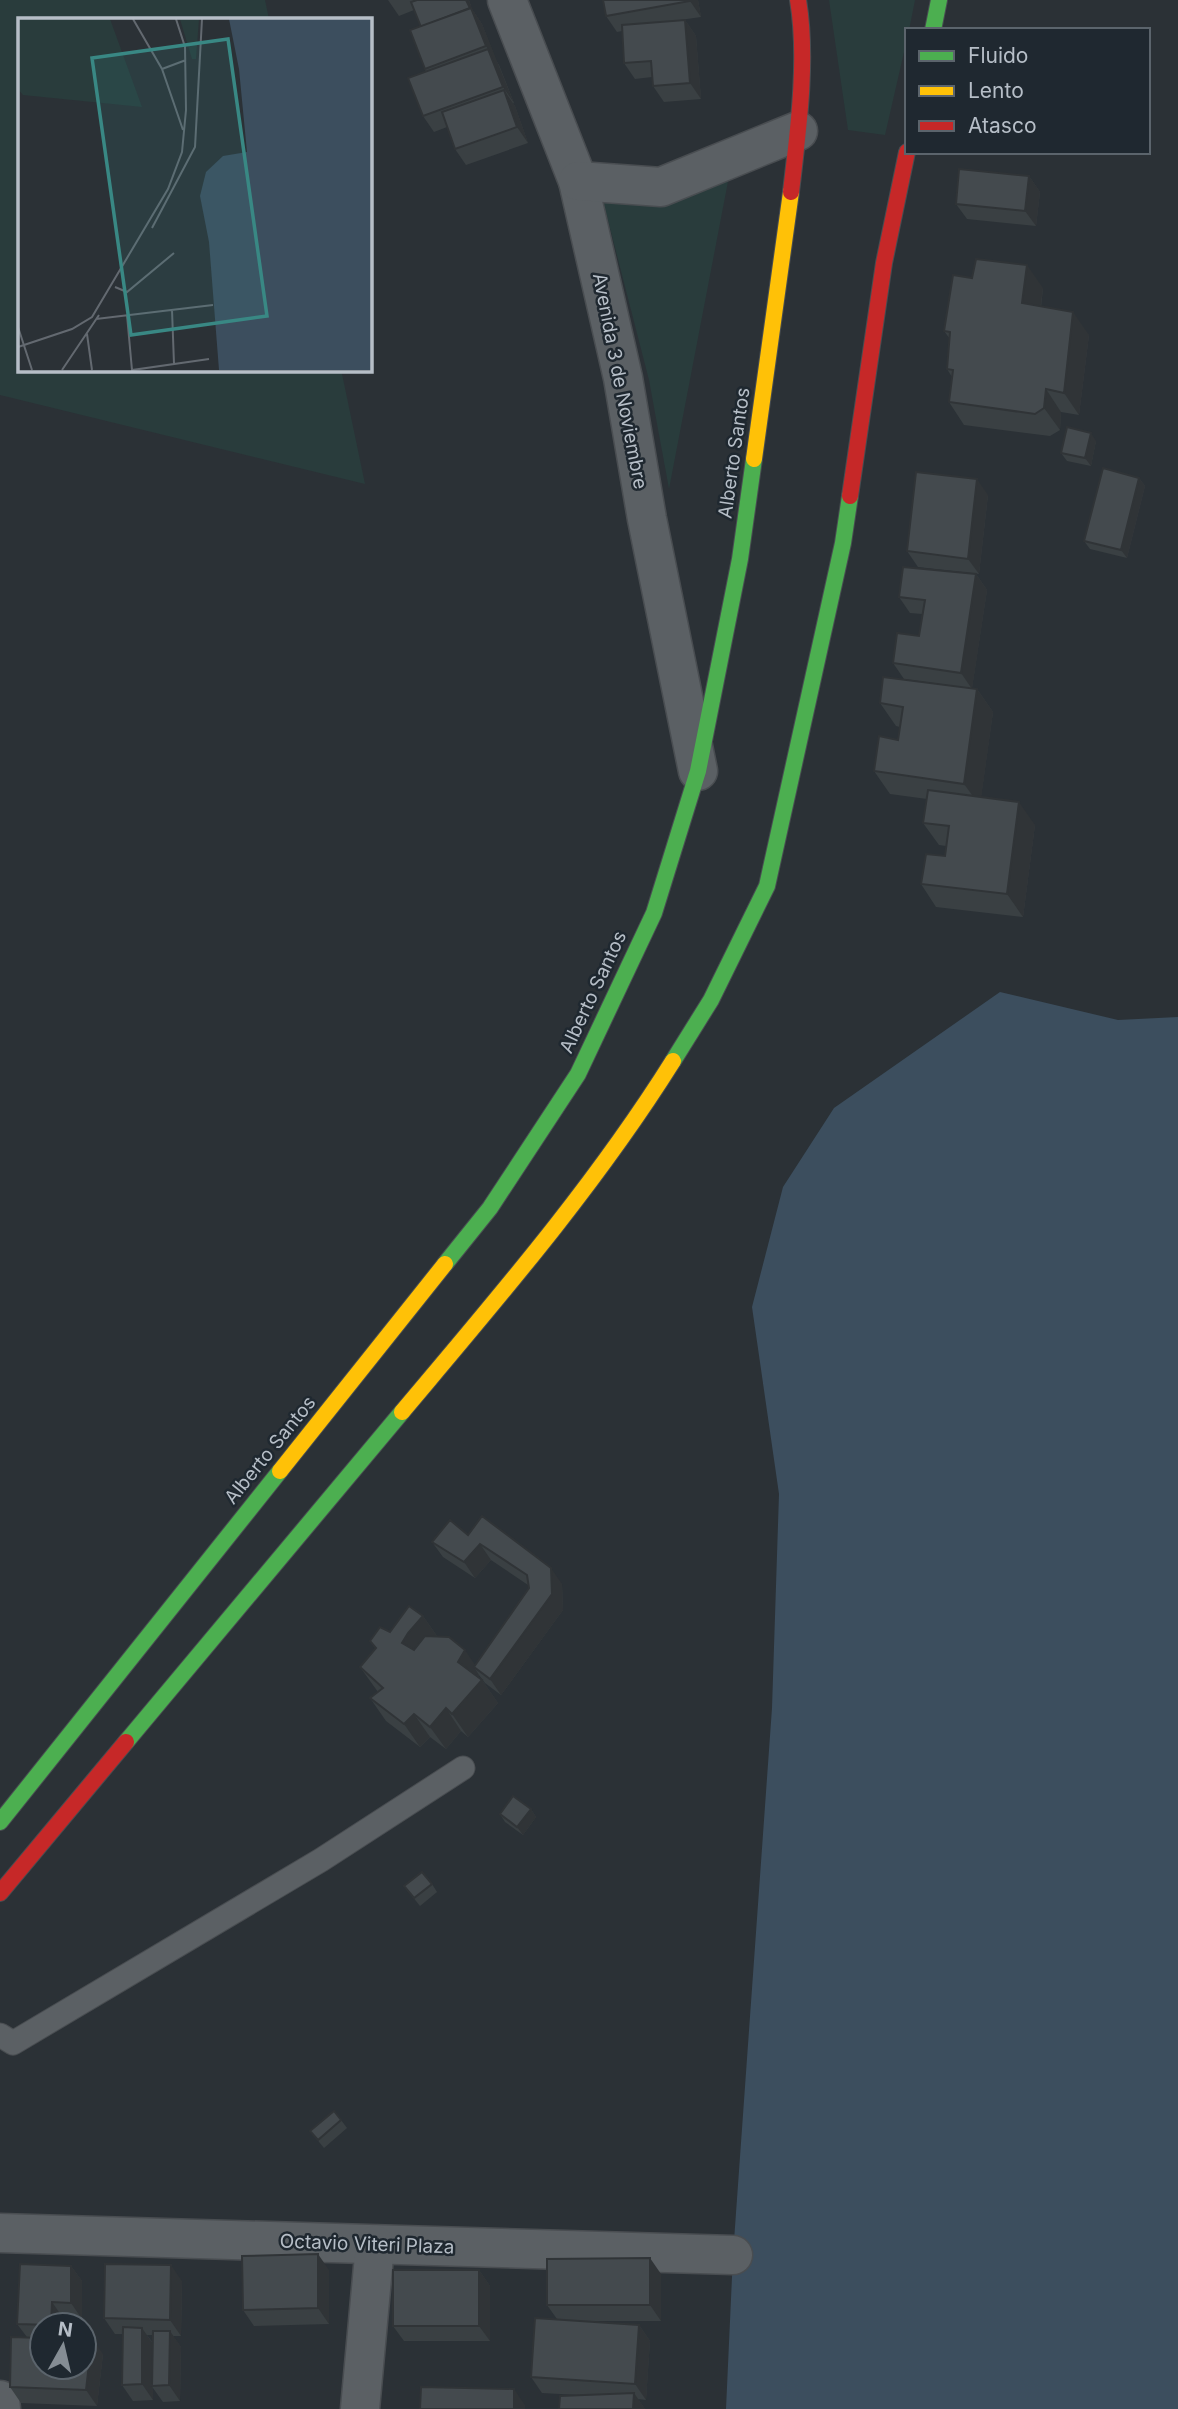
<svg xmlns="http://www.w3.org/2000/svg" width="1178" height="2409" font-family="Inter,sans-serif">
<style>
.green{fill:#293c3c}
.water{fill:#3c4e5e}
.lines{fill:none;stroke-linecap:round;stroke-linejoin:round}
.lane-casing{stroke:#494d51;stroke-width:25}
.street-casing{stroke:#494d51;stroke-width:41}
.fast-casing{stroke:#484d51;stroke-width:18}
.slow-casing{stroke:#484d51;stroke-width:18}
.jam-casing{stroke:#484d51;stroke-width:18}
.lane{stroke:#5b6064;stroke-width:23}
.street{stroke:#5b6064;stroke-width:38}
.fast{stroke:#4caf50;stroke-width:16}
.slow{stroke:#ffc107;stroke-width:16}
.jam{stroke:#c62828;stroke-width:16}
.wall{fill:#3a4043;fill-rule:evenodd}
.shaded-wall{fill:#303437}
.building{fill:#444a4e;stroke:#303437;stroke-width:2}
.labels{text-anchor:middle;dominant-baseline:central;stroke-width:5;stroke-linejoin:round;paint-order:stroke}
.street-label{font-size:19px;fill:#b6bec7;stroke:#1f2830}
.inset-road{fill:none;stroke:#636970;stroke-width:2}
.view{fill:#398884;fill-opacity:0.15;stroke:#398884;stroke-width:3.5}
.inset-edge{fill:none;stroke:#b6bec7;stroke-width:3.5}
</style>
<rect width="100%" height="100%" fill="#2b3136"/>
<!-- green -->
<g class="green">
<polygon points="0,0 265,0 269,19 19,19 19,369 341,369 365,484 0,395"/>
<polygon points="829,0 915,0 909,30 907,30 907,39 885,135 848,130"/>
<polygon points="731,166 669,489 649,380 602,197"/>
</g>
<!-- water -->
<polygon class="water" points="1000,992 1118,1020 1178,1017 1178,2409 726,2409 733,2255 772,1708 779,1494 752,1307 783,1187 834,1108"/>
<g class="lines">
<!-- lane casing -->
<g class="lane-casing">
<polyline id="lane" points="0,2035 13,2043 321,1860 463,1768"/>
</g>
<!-- street casing -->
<g class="street-casing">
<g id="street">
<polyline points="507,0 578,181 623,378 647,519 698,771"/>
<polyline points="578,181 661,187 798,131"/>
<polyline points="0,2233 733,2255"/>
<polyline points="0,2400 1,2409"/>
<polyline points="360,2409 375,2245"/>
</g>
</g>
<!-- fast casing -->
<g class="fast-casing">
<g id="fast">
<polyline points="933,30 939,0"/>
<polyline points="673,1061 711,1000 767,886 843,543 850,496"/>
<polyline points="445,1264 490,1208 578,1074 654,913 698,771 740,559 754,459"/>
<polyline points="126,1742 402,1412"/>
<polyline points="0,1822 280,1471"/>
</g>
</g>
<!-- slow casing -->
<g class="slow-casing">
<g id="slow">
<polyline points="754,459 791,192"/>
<path d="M402 1412C497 1299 594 1187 673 1061"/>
<polyline points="280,1471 445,1264"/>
</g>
</g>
<!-- jam casing -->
<g class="jam-casing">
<g id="jam">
<path d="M791 192C798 132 808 59 798 0"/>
<polyline points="850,496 884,263 907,152"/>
<polyline points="0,1893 126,1742"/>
</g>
</g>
<!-- lane -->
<use href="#lane" class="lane"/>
<!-- street -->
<use href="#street" class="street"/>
<!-- fast -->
<use href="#fast" class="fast"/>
<!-- slow -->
<use href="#slow" class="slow"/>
<!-- jam -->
<use href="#jam" class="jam"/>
</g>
<!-- wall -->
<g class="wall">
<polygon points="388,0 469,0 472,9 482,24 496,60 499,65 514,103 513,103 515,106 528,143 466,165 455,149 447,127 434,132 423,116 426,72 425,69 421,27 414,10 399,16"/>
<polygon points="603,0 698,0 701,17 680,20 685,20 696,36 701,99 664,102 653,86 652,77 635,79 624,63 622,31 617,32 606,16"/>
<polygon points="1029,176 1040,192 1036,226 967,219 956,204"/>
<polygon points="1043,288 1041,307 1089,335 1079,415 1061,412 1060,430 1050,436 964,425 949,402 952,377 947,369 950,339 944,331"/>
<polygon points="1096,441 1091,466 1067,461 1061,453"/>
<polygon points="1139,478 1145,486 1127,558 1090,549 1084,541"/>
<polygon points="988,495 979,574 918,567 907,551"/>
<polygon points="976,574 987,590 972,688 977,689 993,712 981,797 1035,825 1023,917 936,907 921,884 945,856 946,846 939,845 923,823 927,799 890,794 874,771 898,740 900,727 896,726 880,703 948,685 904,679 893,663 919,636 922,614 910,613 899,597"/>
<polygon points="468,1535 562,1584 563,1610 501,1695 485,1683 479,1675 478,1677 482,1680 498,1703 468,1737 461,1731 446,1749 430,1737 420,1747 386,1721 370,1698 378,1692 360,1667 376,1648 370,1641 423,1616 437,1636 475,1665 529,1588 528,1585 491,1560 475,1578 443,1557 432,1542"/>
<polygon points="531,1809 536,1817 523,1835 505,1822 500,1814"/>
<polygon points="432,1884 437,1892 420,1906 404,1886"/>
<polygon points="341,2120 347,2128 324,2148 310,2131"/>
<polygon points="71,2266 82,2281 82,2319 63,2318 63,2325 42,2325 42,2367 103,2354 97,2406 21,2403 10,2387 27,2337 17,2324"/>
<polygon points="329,2270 329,2324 254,2326 243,2310"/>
<polygon points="479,2270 490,2286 490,2341 404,2341 393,2326"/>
<polygon points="661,2274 661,2321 580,2321 639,2325 650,2341 646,2400 638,2399 645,2409 578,2395 542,2393 531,2377 557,2319 547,2305"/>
<path d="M182 2281 181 2336H173L181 2347 180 2401 163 2402 153 2388V2400L133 2401 122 2385 123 2334H115L104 2318ZM147 2335H153V2343Z"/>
</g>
<!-- shaded-wall -->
<g class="shaded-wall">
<polygon points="466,0 469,0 472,9 482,24 514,103 503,87 489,51 486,46"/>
<polygon points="690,0 698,0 701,17 690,1"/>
<polygon points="685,20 696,36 701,99 690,83"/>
<polygon points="504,90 515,106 528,143 517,127"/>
<polygon points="1029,176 1040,192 1036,226 1025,211"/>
<polygon points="1027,265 1043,288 1038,326 1022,303"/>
<polygon points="1073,312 1089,335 1079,415 1064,393"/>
<polygon points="1046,389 1061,412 1060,430 1044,408"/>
<polygon points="1091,433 1096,441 1091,466 1085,458"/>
<polygon points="1139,478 1145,486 1127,558 1121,550"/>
<polygon points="977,479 988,495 979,574 968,559"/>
<polygon points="976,574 987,590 972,689 961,673"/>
<polygon points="977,689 993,712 980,806 964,784"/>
<polygon points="1019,802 1035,825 1023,917 1007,894"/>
<polygon points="480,1544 491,1560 475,1578 464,1562"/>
<polygon points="551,1568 562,1584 563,1610 501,1695 490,1679"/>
<polygon points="423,1616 439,1639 418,1666 402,1643 408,1633"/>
<polygon points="465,1650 480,1672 474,1667 479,1675 474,1685 458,1662"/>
<polygon points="482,1680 498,1703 468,1737 452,1714"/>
<polygon points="446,1708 461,1731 446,1749 430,1727"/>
<polygon points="414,1714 430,1737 420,1747 404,1724"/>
<polygon points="531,1809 536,1817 523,1835 517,1827"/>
<polygon points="318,2254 329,2270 329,2324 318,2308"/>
<polygon points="650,2258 661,2274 661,2321 650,2305"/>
<polygon points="171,2265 182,2281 181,2336 170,2320"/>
<polygon points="71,2266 82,2281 82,2319 71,2303"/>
<polygon points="479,2270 490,2286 490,2341 479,2326"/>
<polygon points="52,2302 63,2318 63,2325 52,2325"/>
<polygon points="639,2325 650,2341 646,2400 635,2384"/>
<polygon points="142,2328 153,2344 152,2386 153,2388 153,2400 142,2384"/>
<polygon points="170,2331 181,2347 180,2401 169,2385"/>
<polygon points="92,2338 103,2354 97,2406 86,2390"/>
<polygon points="514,2389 525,2405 525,2409 514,2409"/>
<polygon points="634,2393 645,2409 633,2409"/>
</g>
<!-- building -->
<g class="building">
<polygon points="417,0 466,0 470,8 421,27 411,2"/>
<polygon points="603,0 690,0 690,1 606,16"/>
<polygon points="471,8 486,46 425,69 410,30"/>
<polygon points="685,20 690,83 653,86 651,61 624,63 622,25"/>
<polygon points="488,49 503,87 423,116 408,78"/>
<polygon points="504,90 517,127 455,149 442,112"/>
<polygon points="959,169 1029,176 1025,211 956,204"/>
<polygon points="976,259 1027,265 1022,303 1073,312 1064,393 1046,389 1044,408 1035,414 949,402 953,370 947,369 950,332 944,331 953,275 972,278"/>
<polygon points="1067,427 1091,433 1085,458 1061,453"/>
<polygon points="1103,468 1139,478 1121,550 1084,541"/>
<polygon points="916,472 977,479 968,559 907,551"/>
<polygon points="903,567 976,574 961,673 893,663 897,633 919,636 925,600 899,597"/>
<polygon points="883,677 977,689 964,784 874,771 879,736 898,740 903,707 880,703"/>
<polygon points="928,790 1019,802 1007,894 921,884 926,854 945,856 949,826 923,823"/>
<polygon points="482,1516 551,1568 552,1594 490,1679 474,1667 529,1588 527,1575 480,1544 464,1562 432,1542 450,1520 468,1535"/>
<polygon points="409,1606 423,1616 408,1633 402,1643 414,1650 425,1636 449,1637 465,1650 458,1662 482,1680 452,1714 446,1708 430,1727 414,1714 404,1724 370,1698 383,1688 360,1667 376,1648 370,1641 380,1627 390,1632"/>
<polygon points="513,1796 531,1809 517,1827 500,1814"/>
<polygon points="422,1872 432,1884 414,1898 404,1886"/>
<polygon points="334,2111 341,2120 318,2140 310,2131"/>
<polygon points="318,2254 318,2308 243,2310 242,2256"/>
<polygon points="650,2258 650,2305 547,2305 547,2259"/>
<polygon points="20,2264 71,2266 71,2303 52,2302 51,2325 17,2324"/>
<polygon points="105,2264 171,2265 170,2320 104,2318"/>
<rect x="393" y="2270" width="86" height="56"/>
<polygon points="535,2318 639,2325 635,2384 531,2377"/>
<polygon points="123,2327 142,2328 142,2384 122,2385"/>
<polygon points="153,2331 170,2331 169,2385 152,2386"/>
<polygon points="11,2337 42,2338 42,2367 84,2367 84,2338 92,2338 86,2390 10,2387"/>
<polygon points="421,2387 514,2389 514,2409 420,2409"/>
<polygon points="634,2393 633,2409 559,2409 560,2396"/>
</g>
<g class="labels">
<!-- street labels -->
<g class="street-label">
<text transform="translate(620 381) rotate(79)">Avenida 3 de Noviembre</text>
<text transform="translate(734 453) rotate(-82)">Alberto Santos</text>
<text transform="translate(593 992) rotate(-65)">Alberto Santos</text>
<text transform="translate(270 1450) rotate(-51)">Alberto Santos</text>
<text transform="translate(367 2244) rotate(2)">Octavio Viteri Plaza</text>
</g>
</g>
<!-- overview -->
<g transform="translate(18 18)">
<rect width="354" height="354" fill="#2b3136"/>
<path d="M0 1H92L124 89 5 77 0 71ZM162 1H181L178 41H174Z" fill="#293c3c"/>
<path d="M211 1H353V352H201L191 224 182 178 188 154 205 138 229 134 221 51Z" fill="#3c4e5e"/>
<path class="inset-road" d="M115 1 144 51 165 112M144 51 168 42M134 210 177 129 184 1M97 269 109 274 156 235M154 292 156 346M109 297 114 352 191 341M78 301 195 287M0 309 14 352M69 316 74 352M0 329 54 311 74 299 150 171 164 134 168 92 167 29 158 1M44 352 81 297"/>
<path class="view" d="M210 21 249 298 113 317 74 40Z"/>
<rect width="354" height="354" class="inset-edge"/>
</g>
<!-- legend -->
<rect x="905" y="28" width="245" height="126" fill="#1f2830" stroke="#5b646c" stroke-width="2"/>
<rect x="919" y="51" width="35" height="10" fill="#4caf50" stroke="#5b646c" stroke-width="2"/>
<text x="968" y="63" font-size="21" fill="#b6bec7">Fluido</text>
<rect x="919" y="86" width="35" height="10" fill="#ffc107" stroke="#5b646c" stroke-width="2"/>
<text x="968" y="98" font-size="21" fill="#b6bec7">Lento</text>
<rect x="919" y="121" width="35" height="10" fill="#c62828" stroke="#5b646c" stroke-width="2"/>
<text x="968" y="133" font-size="21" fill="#b6bec7">Atasco</text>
<!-- north arrow -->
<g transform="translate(63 2346) rotate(8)"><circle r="33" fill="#1f2830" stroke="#5b646c" stroke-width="2"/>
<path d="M0-5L12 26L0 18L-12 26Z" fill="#858d94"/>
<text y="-10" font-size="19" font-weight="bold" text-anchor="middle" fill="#b6bec7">N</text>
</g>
</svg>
